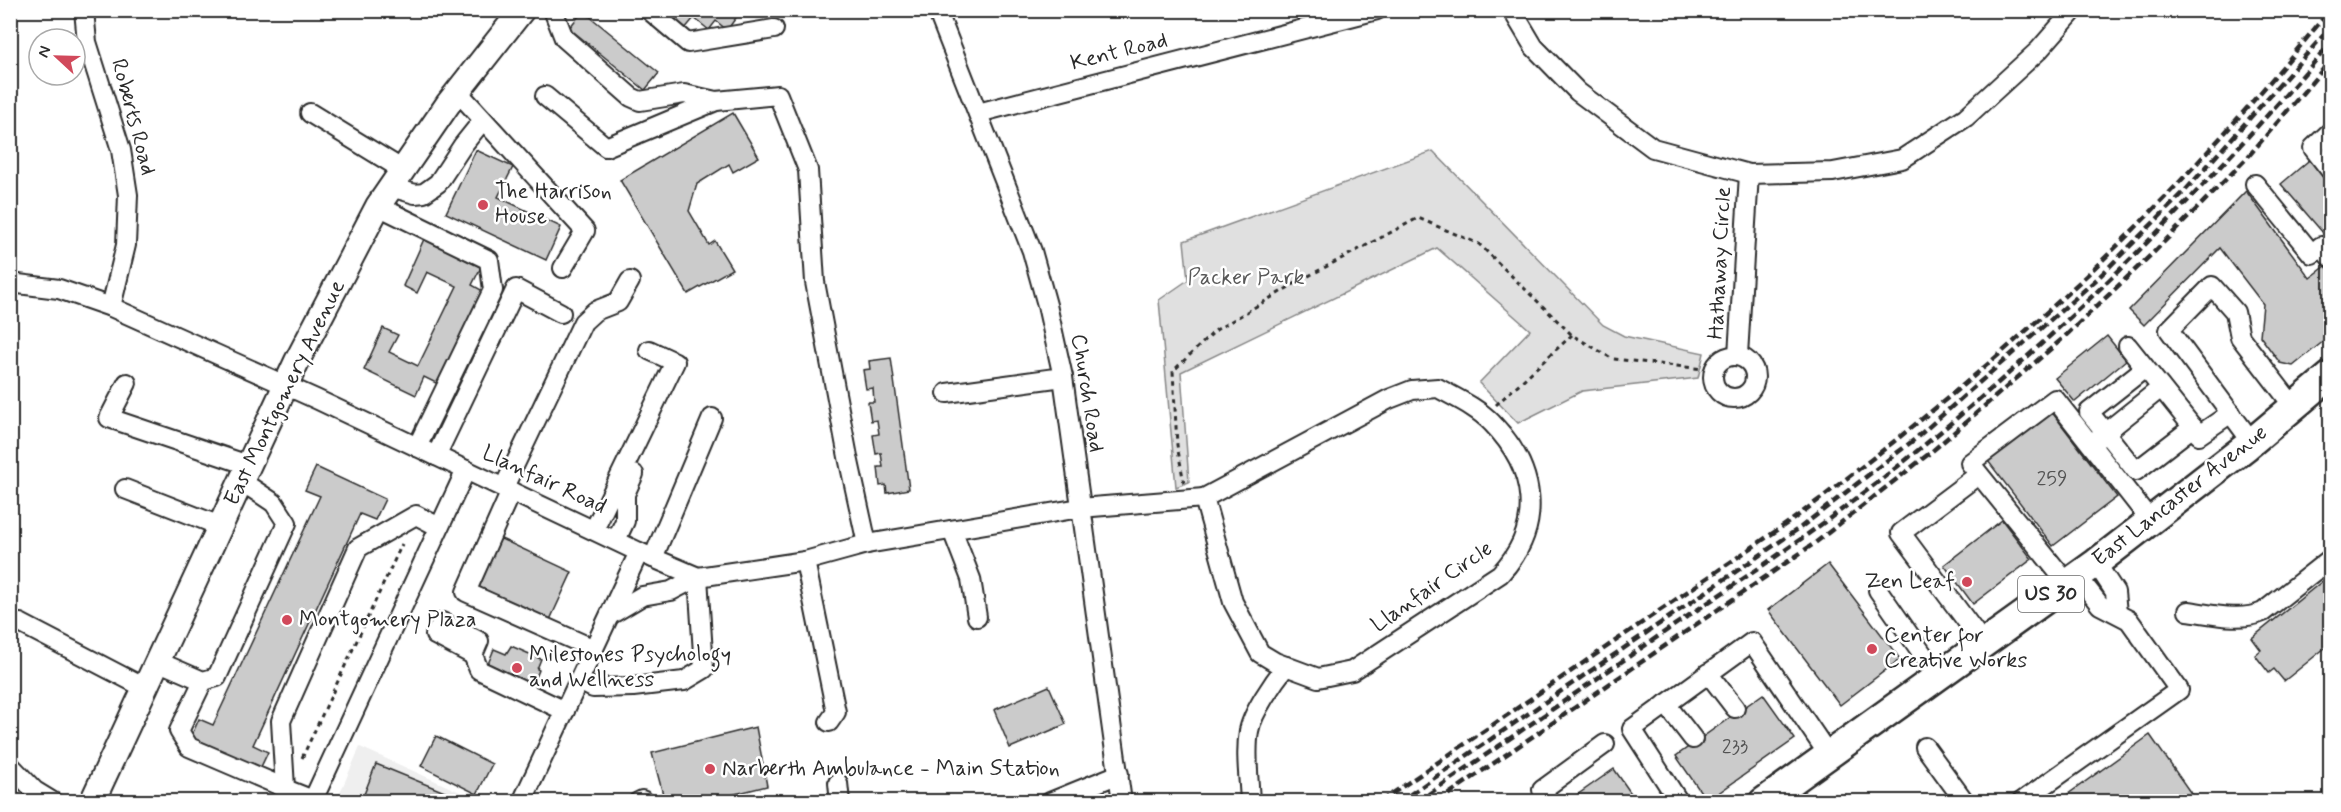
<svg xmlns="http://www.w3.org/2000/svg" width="2341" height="812" font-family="Mynerve,sans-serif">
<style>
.built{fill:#efefef}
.green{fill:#e0e0e0;stroke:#868686;stroke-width:1.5}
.building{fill:#cbcbcb;stroke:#2b2b2b;stroke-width:1.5}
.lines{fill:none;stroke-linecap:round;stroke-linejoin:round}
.minor-casing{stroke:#2b2b2b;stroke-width:22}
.major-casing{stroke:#2b2b2b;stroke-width:28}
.highway-casing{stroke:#2b2b2b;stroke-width:32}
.path{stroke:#2b2b2b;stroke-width:3;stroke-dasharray:4.5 4.5;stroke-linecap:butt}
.minor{stroke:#fff;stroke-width:18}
.major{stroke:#fff;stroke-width:24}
.highway{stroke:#fff;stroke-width:27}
.rail{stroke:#2b2b2b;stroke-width:4.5;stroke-dasharray:9 4.5;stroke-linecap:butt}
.poi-dot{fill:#d1495b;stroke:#fff;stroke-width:2}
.labels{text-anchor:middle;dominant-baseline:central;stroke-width:5;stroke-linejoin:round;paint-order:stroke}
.number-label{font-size:20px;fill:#535353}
.shield{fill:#fff;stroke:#6b6b6b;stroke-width:1.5}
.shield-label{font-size:21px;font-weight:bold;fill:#2b2b2b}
.street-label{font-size:22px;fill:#2b2b2b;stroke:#fff}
.poi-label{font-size:22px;fill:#2b2b2b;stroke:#fff;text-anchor:start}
.park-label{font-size:22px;fill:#585858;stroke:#fff}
</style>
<rect width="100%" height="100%" fill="#fff"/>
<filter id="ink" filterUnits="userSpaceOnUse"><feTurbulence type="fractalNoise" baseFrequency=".0167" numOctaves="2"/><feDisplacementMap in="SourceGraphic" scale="12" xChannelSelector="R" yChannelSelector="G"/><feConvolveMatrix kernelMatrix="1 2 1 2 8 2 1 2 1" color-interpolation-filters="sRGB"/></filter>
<g filter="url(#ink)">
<!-- built -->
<polygon class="built" points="360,747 480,801 336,802"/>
<!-- green -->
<polygon class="green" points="1433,151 1603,325 1624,336 1704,353 1698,378 1582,391 1518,423 1479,383 1530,330 1437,248 1181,372 1189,482 1176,487 1159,300 1188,280 1184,241"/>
<!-- building -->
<g class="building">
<polygon points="660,10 739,10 741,11 727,30 716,21 709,30 694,18 684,30"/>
<polygon points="583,11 659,73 645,90 569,28"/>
<polygon points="733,113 759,157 733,172 729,164 697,184 689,211 709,245 715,241 732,269 688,294 620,180"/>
<polygon points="476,150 513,167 498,197 561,227 546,260 446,213"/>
<polygon points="2314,156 2330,175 2330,241 2281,184"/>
<polygon points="2246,191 2310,278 2326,266 2330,271 2330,298 2327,301 2330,306 2330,336 2293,366 2280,363 2260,336 2263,304 2220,248 2144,325 2129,310"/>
<polygon points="424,239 481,267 472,285 483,291 438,384 424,377 416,395 364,370 383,328 398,335 389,352 418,366 457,286 427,272 417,293 403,286"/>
<polygon points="2107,336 2126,360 2075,402 2055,378"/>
<polygon points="891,358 909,489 887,493 886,485 880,486 878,467 883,467 881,453 876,454 873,435 879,434 877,420 871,421 868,402 874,402 873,388 866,389 863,370 870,369 869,361"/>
<polygon points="2051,411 2117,497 2053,546 1988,461"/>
<polygon points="316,467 385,499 375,520 360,514 253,745 268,752 259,771 190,739 199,719 213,725 320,496 305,490"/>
<polygon points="2002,520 2032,559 1973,604 1944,565"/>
<polygon points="499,538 572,572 549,622 476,588"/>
<polygon points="1828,564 1900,659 1840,705 1768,610"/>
<polygon points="2330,575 2330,644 2284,681 2274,669 2269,673 2255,655 2261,650 2252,638"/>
<polygon points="511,646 541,659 537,669 539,670 531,690 494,677 498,668 488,664 494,649 506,654"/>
<polygon points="1049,686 1066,724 1010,748 994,710"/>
<polygon points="1763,694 1795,739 1707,801 1676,756"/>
<polygon points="756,727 767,786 703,802 665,802 652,753"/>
<polygon points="2150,735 2197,802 2057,802"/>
<polygon points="436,736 492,764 477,794 421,766"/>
<polygon points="376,764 469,802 361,802"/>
<polygon points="1614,769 1637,802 1567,802"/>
</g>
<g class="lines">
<!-- minor casing -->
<g class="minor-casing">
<g id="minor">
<polyline points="84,10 87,42 121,150 128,195 126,245 111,307"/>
<polyline points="553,10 564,38 631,97 640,101 684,94 716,101"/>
<polyline points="649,10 688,43 774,29"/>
<polyline points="937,10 1032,251 1047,305 1063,377 1122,802"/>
<polyline points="1512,10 1534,47 1578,92 1653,148 1749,174 1833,172 1902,159 1966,117 2039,50 2074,10"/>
<polyline points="458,92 585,231 563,268"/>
<polyline points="545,96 606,147 716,101 778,95 808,170 815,282 848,457 867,544"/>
<polyline points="310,113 403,170"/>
<polyline points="978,113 1377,10"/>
<polyline points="2330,132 2313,148 2330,170"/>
<polyline points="2255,184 2312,254 2321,246 2330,257"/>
<polyline points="391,187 415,194 424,193 438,183 463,145 483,120"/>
<polyline points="378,206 489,260 493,290 417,447"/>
<polyline points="10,283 59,289 111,307 316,399 639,552 698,577 805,561 867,544 1080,508 1204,498"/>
<polyline points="2128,346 2199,435 2231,413"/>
<polyline points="1738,355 1749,174"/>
<circle cx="1734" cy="377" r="21"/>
<polyline points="2145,368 2089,412 2136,471 2193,427"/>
<polyline points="127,383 109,418 248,465"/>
<path d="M1438 388C1456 398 1478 408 1492 423 1536 468 1545 526 1500 574L1352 671 1318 678 1275 662 1260 653 1233 602 1204 498 1389 399 1412 390Z"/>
<polyline points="947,393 1063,377"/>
<polyline points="2096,440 2161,388"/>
<polyline points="2252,442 2169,330 2212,286 2235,312 2240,337 2294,407"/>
<polyline points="436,456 516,289 561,313"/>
<polyline points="1978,475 1901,533 1983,643"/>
<polyline points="504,487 583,322 595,311 618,302 630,281"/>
<polyline points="125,489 220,526"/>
<polyline points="511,491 466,592 594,649"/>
<polyline points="439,527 416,515 358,548 281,721 285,788 288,790 313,800 466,470"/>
<polyline points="594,530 675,362 649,350"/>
<polyline points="952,530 971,579 977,617"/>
<polyline points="616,540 625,521 625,494 634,474"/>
<polyline points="653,558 712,418"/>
<polyline points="805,561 836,712 829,722"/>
<polyline points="2096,563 2115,592 2117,613"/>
<polyline points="2067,583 1970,463 2055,399 2150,520"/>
<polyline points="1878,590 1938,676"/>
<path d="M2188 611C2211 614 2240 622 2263 612L2330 559"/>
<polyline points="20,623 145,688"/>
<polyline points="473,655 479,641 442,622 435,635 473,655 479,670 565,711"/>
<polyline points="157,661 203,681 217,677 287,523 274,503 241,481"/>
<polyline points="1708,673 1735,708"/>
<polyline points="203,681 179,731 189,747 285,788"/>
<polyline points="579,681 593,688 633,687 684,681 704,669 698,577 671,591 642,596 610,615"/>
<polyline points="1666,704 1693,739"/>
<polyline points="1925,747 1965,802"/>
<polyline points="10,765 35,791 53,802"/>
<polyline points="838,783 840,802"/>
<polyline points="522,802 639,552"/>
<polyline points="638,802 642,800 645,802"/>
<polyline points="1050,802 1119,774"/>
<path d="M1250 802C1249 778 1245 754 1249 731 1252 713 1274 681 1286 666"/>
<polyline points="1550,802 1542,790 1605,744"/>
<polyline points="1679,802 1632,729 1752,642 1828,754"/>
<polyline points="2021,802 2179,690 2129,620 2100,605 2077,576"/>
</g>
</g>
<!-- major casing -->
<g class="major-casing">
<polyline id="major" points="92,802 297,361 378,206 448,104 522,10"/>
</g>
<!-- highway casing -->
<g class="highway-casing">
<polyline id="highway" points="1763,802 2096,563 2247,446 2330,376"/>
</g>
<!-- path -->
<g class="path">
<polyline points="1496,405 1572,335"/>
<polyline points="1184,483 1177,445 1173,371 1216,330 1301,280 1418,218 1479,244 1572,335 1613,359 1713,370"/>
<polyline points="302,758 402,544"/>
</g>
<!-- minor -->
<use href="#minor" class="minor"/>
<!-- major -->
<use href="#major" class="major"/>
<!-- highway -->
<use href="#highway" class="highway"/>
<!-- rail -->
<g class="rail">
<path d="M1380 802 1792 520C1895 443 1995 362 2088 274 2174 192 2254 103 2330 10"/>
<polyline points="1399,802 1801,527 1915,439 2097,279 2184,192 2330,28"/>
<path d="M1417 802C1505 742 1592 682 1679 622 1740 581 1802 540 1861 495 2034 363 2189 208 2330 44"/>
<polyline points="1437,802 1815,543 1930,453 2061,340 2153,253 2246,159 2330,61"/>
</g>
</g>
</g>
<!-- markers -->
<g class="poi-dot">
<circle cx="483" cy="205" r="6"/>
<circle cx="1967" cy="582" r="6"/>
<circle cx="287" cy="620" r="6"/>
<circle cx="1872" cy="649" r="6"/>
<circle cx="517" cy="668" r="6"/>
<circle cx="710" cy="769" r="6"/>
</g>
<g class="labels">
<!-- number labels -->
<g class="number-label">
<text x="2052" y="479">259</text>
<text x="1735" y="747">233</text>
</g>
<!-- shield labels -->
<rect class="shield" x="2018" y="576" width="66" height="36" rx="4.5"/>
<g class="shield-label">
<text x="2051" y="594">US 30</text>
</g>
<!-- street labels -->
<g class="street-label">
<text transform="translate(1119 52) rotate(-14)">Kent Road</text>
<text transform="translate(133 117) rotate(75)">Roberts Road</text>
<text transform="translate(1720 263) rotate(-87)">Hathaway Circle</text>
<text transform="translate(285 393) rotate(-64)">East Montgomery Avenue</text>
<text transform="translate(1087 393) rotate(81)">Church Road</text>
<text transform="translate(544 480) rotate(25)">Llanfair Road</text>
<text transform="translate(2180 496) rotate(-38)">East Lancaster Avenue</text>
<text transform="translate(1432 587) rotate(-35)">Llanfair Circle</text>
</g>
<!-- poi labels -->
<g class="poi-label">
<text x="495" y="192">The Harrison<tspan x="495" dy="25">House</tspan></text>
<text x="1955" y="582" text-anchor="end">Zen Leaf</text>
<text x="299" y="620">Montgomery Plaza</text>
<text x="1884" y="636">Center for<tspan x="1884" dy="25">Creative Works</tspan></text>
<text x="529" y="655">Milestones Psychology<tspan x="529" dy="25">and Wellness</tspan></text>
<text x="722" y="769">Narberth Ambulance - Main Station</text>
</g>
<!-- park labels -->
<g class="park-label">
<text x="1246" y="278">Packer Park</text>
</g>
</g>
<!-- margin -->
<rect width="2341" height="812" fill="none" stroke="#fff" stroke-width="36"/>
<rect x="18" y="18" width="2305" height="776" fill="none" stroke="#2b2b2b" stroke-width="2" filter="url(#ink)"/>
<!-- north arrow -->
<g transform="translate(57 57) rotate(292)"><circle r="28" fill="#ffffff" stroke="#aaaaaa" stroke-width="1.5"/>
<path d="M0-4.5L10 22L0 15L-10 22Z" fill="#d1495b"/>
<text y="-9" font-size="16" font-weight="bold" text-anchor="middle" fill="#2b2b2b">N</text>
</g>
</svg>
